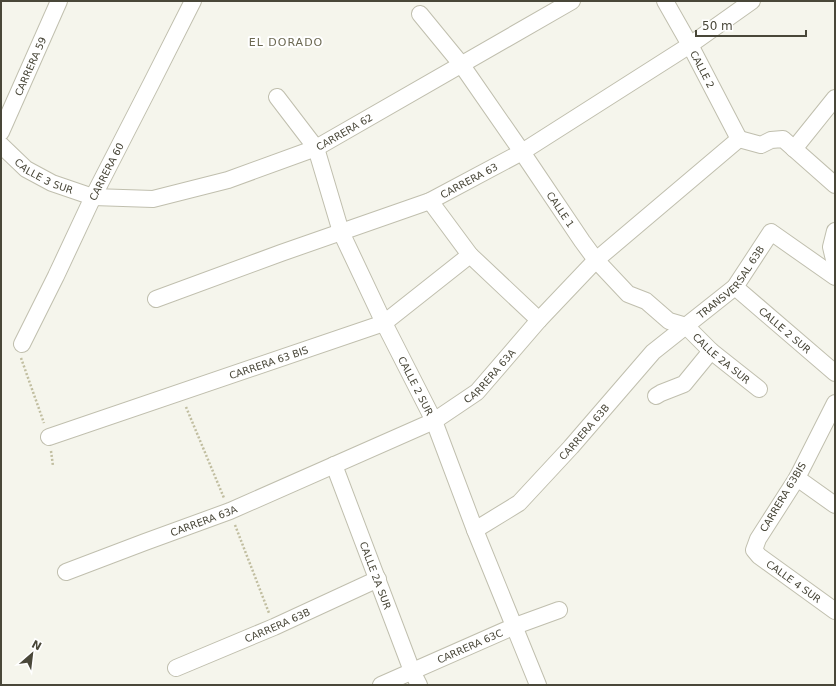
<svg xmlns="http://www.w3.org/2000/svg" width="836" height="686" font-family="'DejaVu Sans',sans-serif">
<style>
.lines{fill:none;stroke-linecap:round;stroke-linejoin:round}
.street-casing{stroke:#c0bfae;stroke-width:18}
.path{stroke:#c1bea0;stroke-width:2.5;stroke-dasharray:2 2;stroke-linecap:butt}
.street{stroke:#fff;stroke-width:16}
.labels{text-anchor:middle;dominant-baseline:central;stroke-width:4;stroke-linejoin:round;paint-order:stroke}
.street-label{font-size:10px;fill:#494739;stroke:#fff}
.neighbourhood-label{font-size:11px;letter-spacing:1px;fill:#6b6851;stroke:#fff}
</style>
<rect width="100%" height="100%" fill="#f5f5ec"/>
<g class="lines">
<!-- street casing -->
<g class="street-casing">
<g id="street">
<path id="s1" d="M665 1 690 45 739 139"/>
<path id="s2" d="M420 14 461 64 522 152 582 241 596 260 628 294 646 301 669 321 686 326 711 351 759 389"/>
<path id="s3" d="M277 97 316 148 341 232 384 323 434 421 475 530 538 685"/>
<path id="s4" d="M1 132 59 1"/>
<polyline points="739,139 761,145 771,140 783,139 835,185"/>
<path id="s5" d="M1 145 26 169 52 183 93 197 153 199 228 180 316 148 572 1"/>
<polyline points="794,149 835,98"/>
<polyline points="430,201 470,255 539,320"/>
<polyline points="835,231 831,247 835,264"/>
<path id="s6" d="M735 287 835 373"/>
<path id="s7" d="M156 299 281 253 430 201 522 152 690 45 752 1"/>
<path id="s8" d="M22 344 56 276 93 197 151 84 193 1"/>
<polyline points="656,396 661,393 684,384 711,351"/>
<path id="s9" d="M835 403 797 478 758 539 754 550 759 556 835 611"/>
<path id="s10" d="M49 437 384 323 470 255"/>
<path id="s11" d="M334 465 412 671 419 685"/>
<polyline points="797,478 835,505"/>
<path id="s12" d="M475 530 519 503 571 447 653 352 735 287 771 232 835 277"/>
<path id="s13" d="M66 572 145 542 230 511 434 421 477 392 539 320 596 260 739 139"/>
<path id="s14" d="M176 668 274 627 378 579"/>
<path id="s15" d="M381 685 515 626 559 610"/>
</g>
</g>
<!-- path -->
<g class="path">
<polyline points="21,358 44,423"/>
<polyline points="186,407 224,498"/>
<polyline points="51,451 53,466"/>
<polyline points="235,525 269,613"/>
</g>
<!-- street -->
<use href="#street" class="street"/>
</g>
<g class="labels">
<!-- street labels -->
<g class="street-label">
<text stroke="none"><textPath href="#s4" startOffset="72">CARRERA 59</textPath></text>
<text stroke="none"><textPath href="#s1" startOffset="78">CALLE 2</textPath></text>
<text stroke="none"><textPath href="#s5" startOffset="371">CARRERA 62</textPath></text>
<text stroke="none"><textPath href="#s8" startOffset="192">CARRERA 60</textPath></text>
<text stroke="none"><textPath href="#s5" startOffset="54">CALLE 3 SUR</textPath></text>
<text stroke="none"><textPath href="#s7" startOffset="335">CARRERA 63</textPath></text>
<text stroke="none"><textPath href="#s2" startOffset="241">CALLE 1</textPath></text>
<text stroke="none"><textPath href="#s12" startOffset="359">TRANSVERSAL 63B</textPath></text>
<text stroke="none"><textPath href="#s6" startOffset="66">CALLE 2 SUR</textPath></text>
<text stroke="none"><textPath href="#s2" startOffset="465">CALLE 2A SUR</textPath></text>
<text stroke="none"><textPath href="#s10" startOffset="232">CARRERA 63 BIS</textPath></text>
<text stroke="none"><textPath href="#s13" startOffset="470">CARRERA 63A</textPath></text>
<text stroke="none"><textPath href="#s3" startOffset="323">CALLE 2 SUR</textPath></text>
<text stroke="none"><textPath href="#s12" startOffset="148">CARRERA 63B</textPath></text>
<text transform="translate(783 497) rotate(-59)">CARRERA 63BIS</text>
<text stroke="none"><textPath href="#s13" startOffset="147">CARRERA 63A</textPath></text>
<text stroke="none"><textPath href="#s11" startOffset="118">CALLE 2A SUR</textPath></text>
<text stroke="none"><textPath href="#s9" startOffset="219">CALLE 4 SUR</textPath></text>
<text stroke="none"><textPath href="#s14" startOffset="110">CARRERA 63B</textPath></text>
<text stroke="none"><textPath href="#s15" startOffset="97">CARRERA 63C</textPath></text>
</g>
<!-- neighbourhood labels -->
<g class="neighbourhood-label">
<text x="286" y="42">EL DORADO</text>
</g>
</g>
<!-- border -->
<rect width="836" height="686" fill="none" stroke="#494739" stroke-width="4"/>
<!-- north arrow -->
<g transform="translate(32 654) rotate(28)" stroke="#ffffff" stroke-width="3" paint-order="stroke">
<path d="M0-3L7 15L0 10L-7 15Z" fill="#494739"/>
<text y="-6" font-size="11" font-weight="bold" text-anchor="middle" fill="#494739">N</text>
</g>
<!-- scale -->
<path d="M696 30v6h110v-6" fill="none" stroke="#494739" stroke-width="2"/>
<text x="702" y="30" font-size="12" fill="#494739" stroke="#ffffff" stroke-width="3" paint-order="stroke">50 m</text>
</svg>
